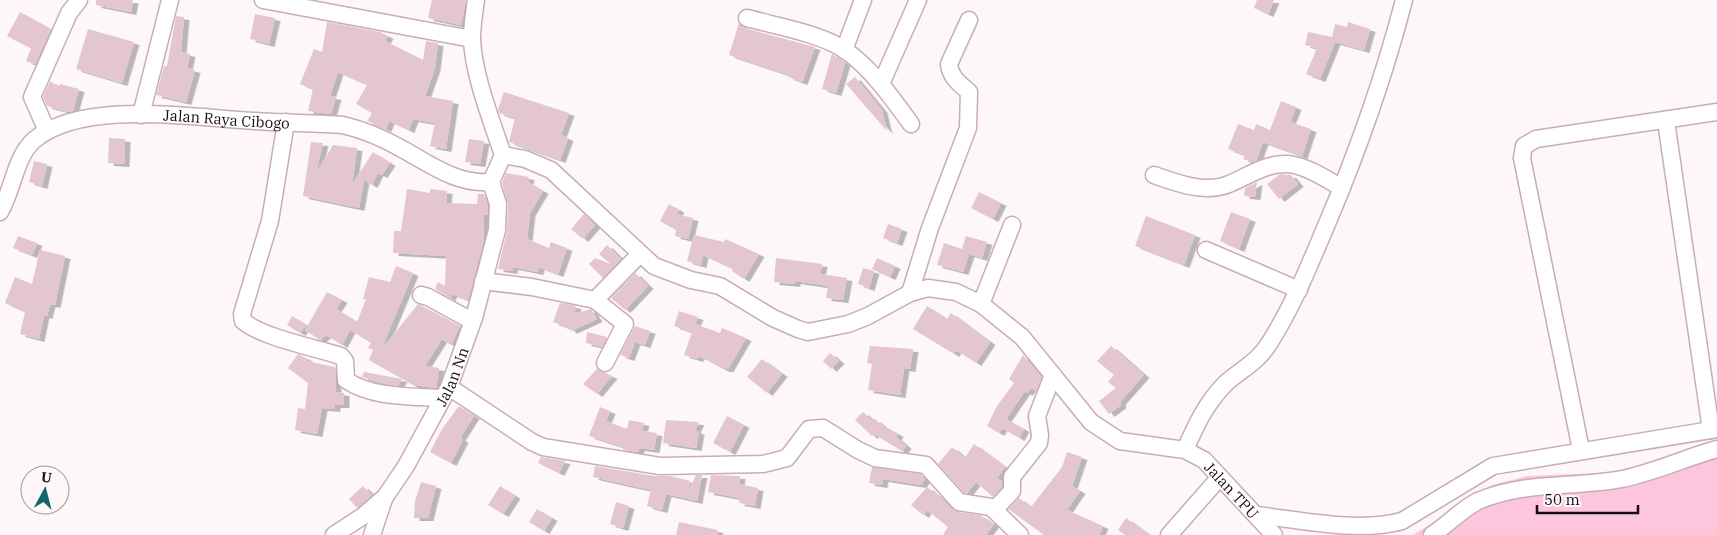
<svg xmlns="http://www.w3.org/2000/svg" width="1717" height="535" font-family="'IBM Plex Serif',serif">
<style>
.green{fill:#fdc6de}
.building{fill:#e4c5d2;filter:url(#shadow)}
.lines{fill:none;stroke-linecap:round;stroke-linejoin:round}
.minor-casing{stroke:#caacb8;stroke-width:19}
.minor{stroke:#fff;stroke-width:16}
.labels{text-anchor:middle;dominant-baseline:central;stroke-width:4.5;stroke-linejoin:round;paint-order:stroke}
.street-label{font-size:15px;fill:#160c10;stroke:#fef7fa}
</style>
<defs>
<filter id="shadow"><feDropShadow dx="5.5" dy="3" stdDeviation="0" flood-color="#0004"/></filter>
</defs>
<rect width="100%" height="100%" fill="#fef7fa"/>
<!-- green -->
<polygon class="green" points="1717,447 1717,535 1413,535 1492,485 1527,476 1622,472"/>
<!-- building -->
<g class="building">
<polygon points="96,0 133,0 131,12 96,5"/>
<polygon points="432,0 466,0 461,25 428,18"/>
<polygon points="1257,0 1274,0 1268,14 1254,8"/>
<polygon points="20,12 51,29 35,64 26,61 31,48 7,36"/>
<polygon points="255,14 275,18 269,44 250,39"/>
<polygon points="176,16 184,17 181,52 190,54 187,68 195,70 186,102 156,95 164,66 167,66"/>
<polygon points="327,22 380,32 388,36 385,41 423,60 426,41 438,43 435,68 425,96 453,101 446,149 430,146 435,123 413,119 409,130 389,121 386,129 367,121 372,113 356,104 367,85 338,72 330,96 336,97 331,114 308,111 313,89 300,84 314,49 322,52"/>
<polygon points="1348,22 1370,29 1364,50 1335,42 1320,79 1306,74 1317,48 1305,45 1308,32 1332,37 1335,24 1347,27"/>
<polygon points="739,23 744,28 815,47 802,82 788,77 789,75 729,55"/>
<polygon points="88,29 134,42 122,83 76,69"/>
<polygon points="832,54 845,63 836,93 822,89"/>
<polygon points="855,77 882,110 887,131 846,84"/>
<polygon points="50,81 59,87 60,84 79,89 73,111 69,112 47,106 43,97"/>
<polygon points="504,92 569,113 561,135 568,138 560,160 509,142 515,118 499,113 498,109"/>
<polygon points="1281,101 1296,107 1290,122 1311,129 1302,156 1263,142 1256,161 1252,162 1243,159 1245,155 1228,149 1238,124 1254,130 1256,124 1270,130"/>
<polygon points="109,138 125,139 124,164 108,163"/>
<polygon points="469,139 484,141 480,164 465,162"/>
<polygon points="311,142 323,143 317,169 318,170 333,145 357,148 352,185 373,152 390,163 382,175 378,173 372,185 364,180 359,208 303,196"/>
<polygon points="34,161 47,164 42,186 29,182"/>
<polygon points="506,173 529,177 528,182 543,191 530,213 527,239 549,248 551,242 567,248 558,274 539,267 538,272 513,267 512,271 498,269 507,231 508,204 502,183"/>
<polygon points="1280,174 1291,175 1298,184 1279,199 1267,184"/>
<polygon points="1257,182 1255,197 1244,196 1245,188"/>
<polygon points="407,189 430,193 430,189 447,191 446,203 477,204 478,194 484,194 488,205 488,215 484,215 483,243 468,300 452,294 450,298 435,289 438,282 445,286 446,256 393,253 394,231 401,231"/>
<polygon points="979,192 1001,203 993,219 971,208"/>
<polygon points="669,204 679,210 676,214 693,218 688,239 675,236 676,230 660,221"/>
<polygon points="1231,212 1250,219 1239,249 1220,241"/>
<polygon points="584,214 595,225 583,239 571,229"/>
<polygon points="1146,216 1195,235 1184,265 1135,246"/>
<polygon points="888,224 902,229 897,243 883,238"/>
<polygon points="694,235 724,242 725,239 759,254 744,279 732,271 733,269 703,255 701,265 687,261"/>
<polygon points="18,236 37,243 32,255 13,248"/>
<polygon points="966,236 987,242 982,258 969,254 963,272 937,265 944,243 962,249"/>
<polygon points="607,245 621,259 603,278 589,264 595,258 611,264 599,254"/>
<polygon points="40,250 65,256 55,305 50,304 47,316 44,315 39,339 20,334 25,312 5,303 15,277 32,284"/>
<polygon points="776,258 822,264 820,274 847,278 843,300 826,298 828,286 795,281 795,284 774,282"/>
<polygon points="877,258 895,266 890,277 872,269"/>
<polygon points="396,266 413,273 381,350 418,304 460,326 451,345 442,339 425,366 439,368 436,388 413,385 369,360 373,350 368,348 371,343 350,330 342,345 326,335 320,340 305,330 327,292 342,300 336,309 357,322 366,299 363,299 369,277 390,282"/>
<polygon points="863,268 874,271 869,288 858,284"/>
<polygon points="635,273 648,286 625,310 611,298"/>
<polygon points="560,303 576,306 574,314 591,309 597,319 571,331 569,328 553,322"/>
<polygon points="927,306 947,319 951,313 990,342 976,363 956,350 954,354 913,329"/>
<polygon points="679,311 698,317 695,324 720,333 722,328 746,338 728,369 724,369 699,356 698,359 684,355 692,332 674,326"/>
<polygon points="292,316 306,325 300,333 287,325"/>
<polygon points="635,326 650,331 645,345 635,342 629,358 620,355"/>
<polygon points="587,332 607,337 602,347 586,343"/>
<polygon points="870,346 913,349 910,369 904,368 900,395 868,390 872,364 867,363"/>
<polygon points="1111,346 1144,375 1120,402 1121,405 1109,414 1099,401 1116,388 1108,382 1114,375 1097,361"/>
<polygon points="830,353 839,361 831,369 823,361"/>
<polygon points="298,354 308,359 306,361 335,367 336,392 344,393 344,405 335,405 335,409 322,408 317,434 295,430 298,408 305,409 308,383 288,368"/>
<polygon points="1023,355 1042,377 1036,391 1031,388 1027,393 1025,391 1006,419 1024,429 1019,438 1002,428 999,433 987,426 997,406 1014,383 1009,379"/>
<polygon points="762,359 782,374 767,393 747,377"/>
<polygon points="597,369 612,376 597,394 583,384"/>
<polygon points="364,372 386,376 402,379 398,386 382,383 362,377"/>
<polygon points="459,406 474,416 460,438 463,440 451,463 430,452 442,429"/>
<polygon points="600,407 610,411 606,421 627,429 629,420 644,423 642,431 657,433 654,450 639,448 638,452 623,450 623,447 589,436"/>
<polygon points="863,412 873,421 875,419 887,430 888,428 898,434 896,437 906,446 902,451 874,434 872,436 855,420"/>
<polygon points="727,416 744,425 730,452 713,443"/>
<polygon points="666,420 699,422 695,430 699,432 696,448 663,443"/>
<polygon points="974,444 1005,467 997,478 1002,482 1002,487 993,497 976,482 967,493 964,493 938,464 952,447 965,458"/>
<polygon points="1067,452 1082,457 1072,486 1080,491 1067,510 1103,526 1099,535 1044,535 1008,509 1019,498 1031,507 1062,467"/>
<polygon points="541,457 565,461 559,473 538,463"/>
<polygon points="595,466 654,476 670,476 690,481 688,493 696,475 702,475 697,501 666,494 662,510 647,506 651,490 593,477"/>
<polygon points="872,467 921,474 925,479 921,485 883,479 882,485 869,483"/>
<polygon points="711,475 740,476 739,484 758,488 755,506 739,503 740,498 708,492"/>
<polygon points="421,482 436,486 428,518 414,518 415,501"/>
<polygon points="363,486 372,495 357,508 349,499"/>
<polygon points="500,486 515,496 503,514 488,505"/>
<polygon points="927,487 957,512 980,515 994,524 986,535 943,535 948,527 927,510 923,515 911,505"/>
<polygon points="616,502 629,506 623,528 610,524"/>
<polygon points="537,509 552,518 544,531 529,522"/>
<polygon points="1126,518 1149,535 1125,535 1118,530"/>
<polygon points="679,522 718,530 717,535 676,535"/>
</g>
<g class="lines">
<!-- minor casing -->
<g class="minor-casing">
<g id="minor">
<polyline points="263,0 472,39"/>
<path d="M476 0C474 13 472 26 472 39 473 74 492 122 503 155L491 182"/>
<path d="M747 18C776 26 819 33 845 50 872 69 892 98 911 124"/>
<polyline points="844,50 863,0"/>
<polyline points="881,84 918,0"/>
<polyline points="141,115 170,0"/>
<polyline points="1666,121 1711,430"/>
<path d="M286 122 270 221 242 314 243 321C264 338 313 347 341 356L345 361 346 380C372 398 411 396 442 398"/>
<polyline points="47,131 32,97 69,13 79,0"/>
<path id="s1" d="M503 155 525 159 551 170 654 266 691 280 720 286 773 318 798 329 808 332 848 324 868 316 910 293 928 288 956 292 981 304 1022 337 1091 422 1120 441 1185 450 1204 460 1274 535"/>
<path d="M1154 175C1176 183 1206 194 1229 184 1249 176 1270 160 1294 165 1310 168 1328 180 1342 188"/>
<path id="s2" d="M0 212C13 190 15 157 34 140 83 99 195 118 255 121 284 123 313 123 343 125 364 130 385 139 404 150 431 165 458 185 491 182"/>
<polyline points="1206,250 1299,290"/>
<polyline points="483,281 532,287 595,300 640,254"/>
<path d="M910 293 930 228 968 128 969 92C960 84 950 77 949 64L969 20"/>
<polyline points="421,295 428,297 472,321"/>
<polyline points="595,300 625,324 605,363"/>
<polyline points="981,304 1012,225"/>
<polyline points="449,387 532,442 543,447 660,466 763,464 787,458 809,429 823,428 858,450 875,458 926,465 959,502 991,507 1020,535"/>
<path d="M1185 450C1196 425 1206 403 1226 383 1242 369 1259 361 1270 342 1293 306 1309 266 1326 226 1357 153 1384 77 1404 0"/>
<polyline points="1581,450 1522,158 1524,146 1536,139 1717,112"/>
<polyline points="994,510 1012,491 1012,477 1039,443 1040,435 1037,416 1053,375"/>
<path d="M1256 515C1302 520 1358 533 1402 521L1493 466 1717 429"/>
<path id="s3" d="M334 535 363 516 385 497 406 466 449 387 474 318 497 230 498 204 491 182"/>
<polyline points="372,535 384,499"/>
<polyline points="1169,535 1220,477"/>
<path d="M1432 535C1447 525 1462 509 1478 501 1524 481 1574 488 1622 479 1655 472 1685 458 1717 449"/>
</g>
</g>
<!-- minor -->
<use href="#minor" class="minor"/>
</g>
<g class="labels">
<!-- street labels -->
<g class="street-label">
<text stroke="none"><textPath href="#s2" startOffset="278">Jalan Raya Cibogo</textPath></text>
<text stroke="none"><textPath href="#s3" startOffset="202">Jalan Nn</textPath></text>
<text stroke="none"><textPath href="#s1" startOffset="870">Jalan TPU</textPath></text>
</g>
</g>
<!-- north arrow -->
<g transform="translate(45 490) rotate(7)"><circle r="24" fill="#fef7fa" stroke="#a1999c"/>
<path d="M0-4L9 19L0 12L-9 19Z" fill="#16656a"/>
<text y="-8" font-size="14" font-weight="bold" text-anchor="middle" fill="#160c10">U</text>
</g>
<!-- scale -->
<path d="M1537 505v8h101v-8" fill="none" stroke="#160c10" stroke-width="2.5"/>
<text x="1544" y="505" font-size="15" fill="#160c10" stroke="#fef7fa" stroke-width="4" paint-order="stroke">50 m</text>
</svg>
